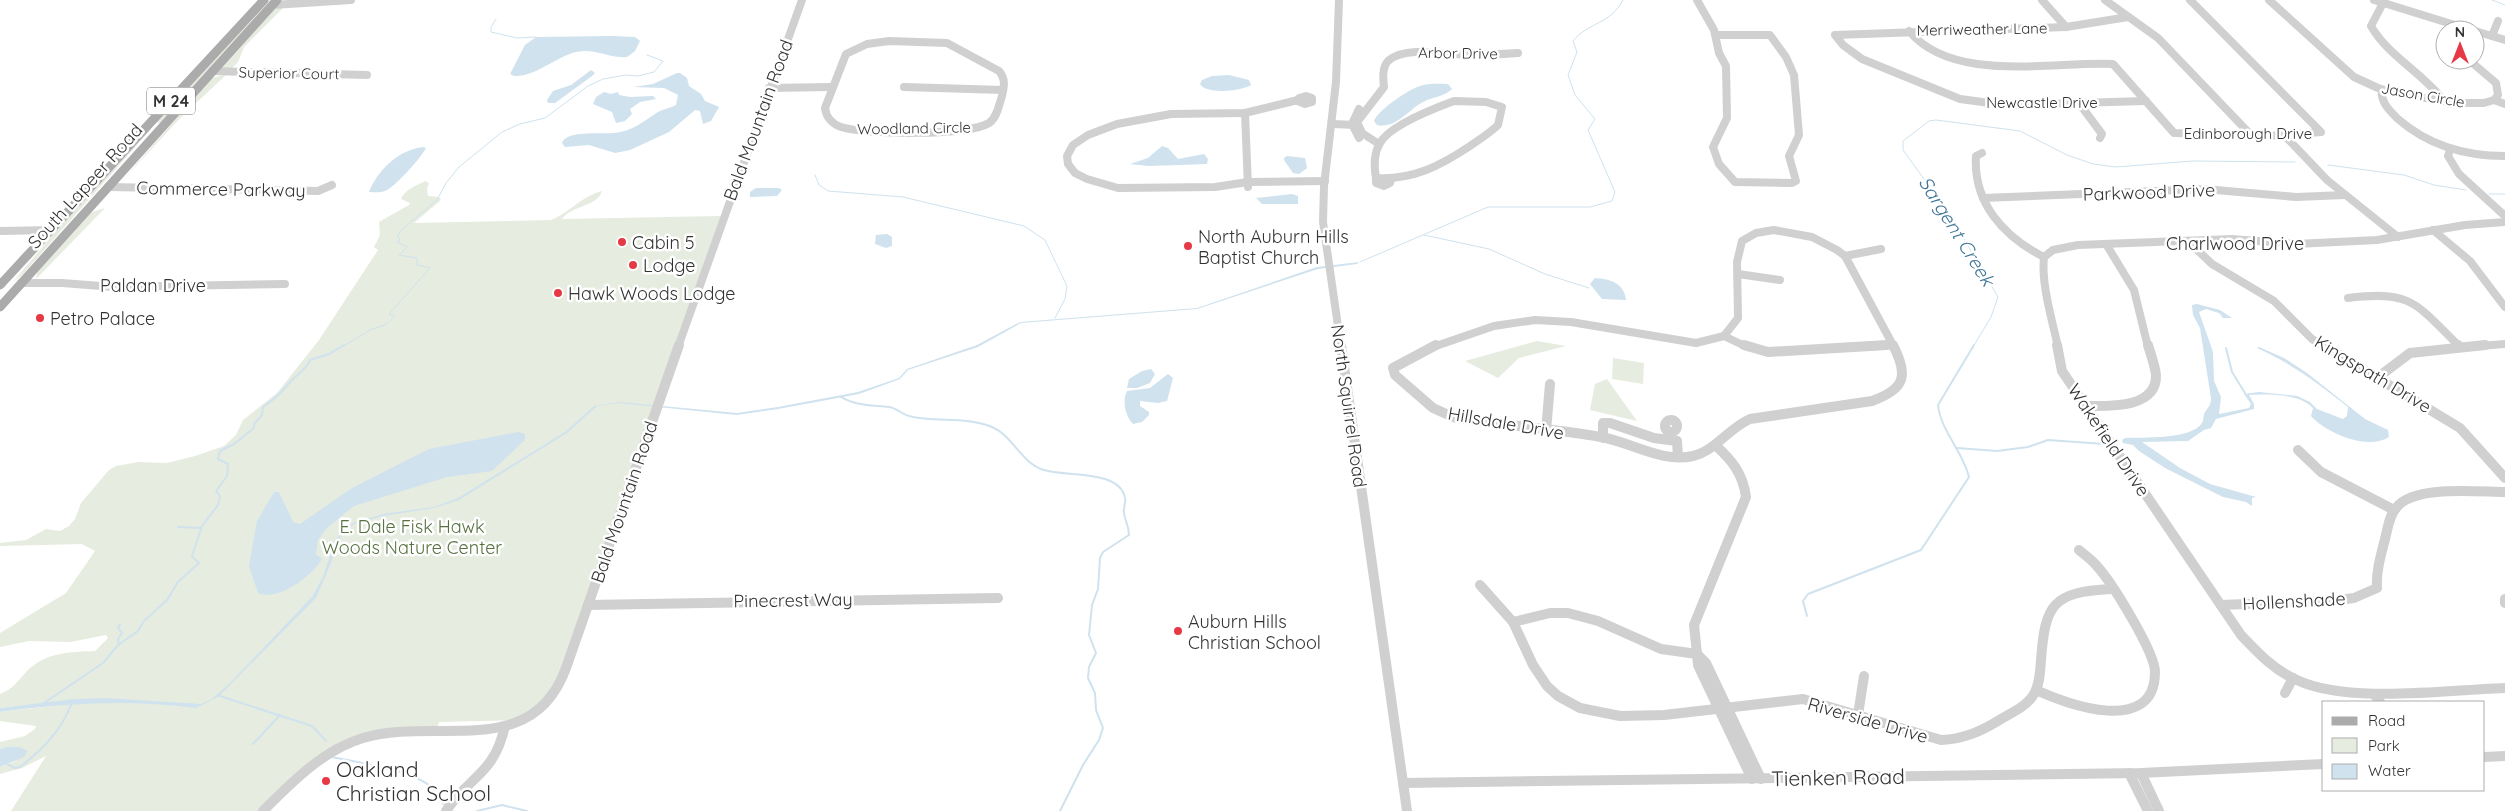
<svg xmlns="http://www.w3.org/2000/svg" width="2505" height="811" font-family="Quicksand,sans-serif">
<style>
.green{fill:#e6ecdf}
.water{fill:#cfe2ee}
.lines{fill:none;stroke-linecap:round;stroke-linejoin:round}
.stream-far1{stroke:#cfe2ee;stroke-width:1}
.stream{stroke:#cfe2ee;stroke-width:2}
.minor-far1{stroke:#d0d0d0;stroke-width:8}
.minor{stroke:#d0d0d0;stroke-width:10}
.major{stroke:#ababab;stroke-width:9}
.poi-dot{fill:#e63946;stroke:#fff;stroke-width:2}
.labels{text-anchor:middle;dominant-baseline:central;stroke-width:5;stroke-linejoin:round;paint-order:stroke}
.far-street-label{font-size:15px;fill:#333;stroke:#fff}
.shield{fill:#fff;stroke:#707070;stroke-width:1}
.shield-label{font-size:16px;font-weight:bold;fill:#333}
.street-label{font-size:18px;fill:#333;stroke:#fff}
.poi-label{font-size:18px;fill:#333;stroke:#fff;text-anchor:start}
.park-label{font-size:18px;fill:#56703f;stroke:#fff}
.water-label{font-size:19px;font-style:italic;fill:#3f7597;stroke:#fff}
.near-poi-label{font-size:21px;fill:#333;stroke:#fff;text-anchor:start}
.near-street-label{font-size:21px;fill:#333;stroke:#fff}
</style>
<rect width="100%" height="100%" fill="#fff"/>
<!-- green -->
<g class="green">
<polygon points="269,0 274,0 160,123 156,122"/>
<polygon points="286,5 244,47 238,62 231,69 222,68 274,10"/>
<polygon points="227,74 182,116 120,183 212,78"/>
<polygon points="149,129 151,129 23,274 13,282 72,212"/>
<path d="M425 181 429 183 427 189 428 196 439 197 441 200 414 223 551 220C569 213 582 196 602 191 597 207 572 205 562 219L721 216 562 669 546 700 515 720 439 722 437 728 357 737 267 801 258 811H11L46 756 22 768 0 774V767L16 761 6 747 0 749V742L25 736 35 729 36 726 0 721V712L80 703 82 699 0 708V694C13 689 18 681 26 672 45 652 70 652 95 651L108 638 106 635 70 642 29 641 0 647V633L66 593 95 551 82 544 0 546V543L26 540 46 529 60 531 69 526 75 519 81 503 109 470 116 466 139 462 167 463 195 456 224 446 236 435 243 420 277 393 319 340 378 250 374 247 380 235 379 222 409 205 410 203 401 199C405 189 416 186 425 181Z"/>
<polygon points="105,208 36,279 37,273 92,212"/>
<polygon points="1537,341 1566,346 1519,358 1498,378 1465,361"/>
<polygon points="1613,358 1644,363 1643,384 1612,379"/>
<polygon points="1607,379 1637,421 1590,410 1595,384"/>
</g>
<!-- water -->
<g class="water">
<path d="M612 36 635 37 640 41 635 51 627 57C610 59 596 48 576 52 556 57 535 77 514 76L510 74 525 45 536 37Z"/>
<polygon points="591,70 595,73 592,76 555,103 548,103 547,100 553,91 571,85"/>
<path d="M677 73H680L687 78 689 86 701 94 705 101 719 107 711 121 703 124 700 111 695 110 669 132 630 150 615 153 589 145 565 147 562 143C566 130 601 134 613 133 631 132 643 122 658 112 664 109 670 108 676 105L678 95 664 88 633 87 653 84Z"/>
<path d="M1229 75 1249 80 1251 85C1242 91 1206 95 1200 84L1202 80 1212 76Z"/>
<path d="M1448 84 1452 89C1444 97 1432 97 1423 102 1408 110 1396 129 1377 125L1374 121C1377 111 1409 89 1420 86 1429 83 1439 84 1448 84Z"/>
<polygon points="604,92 611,94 618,92 619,95 630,97 653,96 656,99 640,102 630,109 632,114 625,121 616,123 612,112 593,104 596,97"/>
<polygon points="1162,146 1168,148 1178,159 1204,154 1208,159 1207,164 1148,166 1130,164 1148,158"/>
<path d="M423 147 426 148C421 158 395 187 385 191 380 193 374 192 369 192 378 170 398 150 423 147Z"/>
<polygon points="1287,156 1305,158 1307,168 1299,174 1293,173 1284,160 1284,158"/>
<polygon points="756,188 779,188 782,190 777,196 750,197 750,192"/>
<polygon points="1292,194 1298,196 1298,204 1262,204 1256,198"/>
<polygon points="887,234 892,237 892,246 886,248 875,244 876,235"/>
<path d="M1359 262 1357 264 1318 269 1197 309 1021 323 978 347 908 370 900 379 859 394 778 409 737 415 618 403 597 406 567 433 459 500 434 508 383 516 354 524 338 540 331 563 316 598 218 697 196 708C127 699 68 703 0 712V708L74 699 105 698 201 704 212 699 230 683 312 597 323 577 335 540 353 523 383 514 434 507 458 498 565 432 594 406 619 402 737 413 778 407 858 392 899 378 907 369 977 345 1020 322 1197 308 1317 267Z"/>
<path d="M1595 278C1610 279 1624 283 1626 300L1602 299 1590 284Z"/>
<path d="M2197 304 2220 310 2232 318H2223L2219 313 2206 309 2199 312 2213 352 2214 381 2221 397 2219 414 2249 408 2251 404 2244 394 2259 392 2297 396 2310 402 2317 409 2343 419 2347 416 2348 407C2319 384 2291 363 2257 348L2259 347 2284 358 2307 373 2365 419 2388 430 2389 437C2368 451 2326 433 2311 416L2313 408C2299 393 2268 394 2249 395L2254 404V409L2216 419 2211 428 2204 430 2188 441 2142 442 2180 468 2210 484 2256 497 2252 498V506L2246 502 2223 497 2165 468 2139 451 2133 445 2123 443 2122 440 2125 438C2143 437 2191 440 2202 423 2204 420 2203 415 2205 412 2209 406 2211 405 2211 398L2200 328 2193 315 2192 305Z"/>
<polygon points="1151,369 1155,374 1150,383 1137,388 1127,388 1129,379 1142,371"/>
<path d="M1168 374 1173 378 1167 401 1158 403 1140 401V406L1149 412V415L1142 422 1133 424C1125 416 1122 400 1127 391L1150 388Z"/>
<path d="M518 432 525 434V440L492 471 447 477 354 506 327 528 318 540 316 554 322 559C312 576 278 602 258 593L249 566 250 560 257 521 274 492H279L293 522 300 524 352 488 429 449Z"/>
<polygon points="6,747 19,747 28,751 24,757 0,767 0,749"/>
</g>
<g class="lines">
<!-- stream-far1 -->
<g class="stream-far1">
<polyline points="2492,0 2505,5"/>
<polyline points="496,19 491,27 491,32 517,38 536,37"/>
<polyline points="2328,165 2404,175 2434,185 2466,190"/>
<polyline points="815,175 819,185 828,191 903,197 1024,226 1045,240 1067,286 1065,299 1055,318"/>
<polyline points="2489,194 2505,194"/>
<polyline points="1424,235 1489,249 1545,274 1589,288"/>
<path d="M1360 262 1488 207H1590L1612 201 1615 192 1588 130 1595 119 1575 95 1568 75 1577 52 1573 41C1588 22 1610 25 1623 0"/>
<polyline points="342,347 370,330 387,324 395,316 389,314 430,268 417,265 417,258 399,255 407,247 397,242 400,240 398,237 400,231 437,200 446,183 459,167 502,132 520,124 545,118 588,86 603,79 626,75 638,76 654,72 663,61 647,55"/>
<polyline points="1973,347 1991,317 1998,297 1950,215 1903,150 1903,141 1929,121 1936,120 2020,131 2067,155 2093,164 2116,167 2193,161 2295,162"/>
</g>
<!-- stream -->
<g class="stream">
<polyline points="2226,348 2232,372 2245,393"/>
<path d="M841 397C856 406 872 405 889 407 897 408 901 414 909 416 936 423 965 416 992 427 1013 436 1021 463 1044 470 1065 477 1120 469 1125 498 1126 503 1123 508 1124 513 1125 522 1129 525 1129 535L1103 552 1100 558 1098 589 1092 605 1089 635 1096 653 1089 667 1088 678 1095 693 1096 710 1103 728 1099 740 1083 765 1060 811"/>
<polyline points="1957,448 1997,451 2028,447 2048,440 2104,444"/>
<polyline points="178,527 201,528"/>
<path d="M1807 616 1803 601 1808 594 1921 550 1969 477C1963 451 1941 432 1938 405L1974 345"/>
<polyline points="119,645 118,639 122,633 118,628 120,624"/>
<polyline points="220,696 312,726 326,741"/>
<path d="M44 703 103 663 118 645 138 631 144 621 167 600 178 582 199 563 192 556 202 526 218 505 220 496 216 491 227 476 228 464 218 459 220 451 234 444 254 428V424L262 415 263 407C278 397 280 393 292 380 299 373 306 370 310 360L329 354 344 345"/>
<polyline points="253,744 280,715"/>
<path d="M332 757C356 762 416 771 432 788 438 794 438 801 446 806"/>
<path d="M7 764 15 768 20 767C43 749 61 731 72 703"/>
<polyline points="477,811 502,805 527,811"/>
</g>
<!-- minor-far1 -->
<g class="minor-far1">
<polyline points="1339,0 1336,82 1324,186 1323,222 1341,347"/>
<polyline points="1697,0 1714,30 1719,53 1726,66 1727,118 1713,147 1719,164 1735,182 1792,183 1796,181 1789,156 1799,135 1794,75 1786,57 1770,35 1716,35"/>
<polyline points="2042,0 2066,27"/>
<polyline points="2105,0 2158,38 2251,135"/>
<polyline points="2269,0 2354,77 2378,88 2404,95 2460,103 2484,103 2494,100 2498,95 2496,83 2469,60"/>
<polyline points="2374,0 2471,30"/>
<path d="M2383 3 2371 26C2388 56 2423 73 2444 101"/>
<polyline points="273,5 351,0"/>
<polyline points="2128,17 2066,27 1835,35 1843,45 1862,59 1960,99 2005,105 2146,101"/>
<path d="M1909 31C1953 84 2053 61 2113 64L2174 133 2268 136 2321 132 2190 0"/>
<polyline points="2475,31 2505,40"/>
<polyline points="2492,36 2498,21"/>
<path d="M889 41 947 43 999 71C1006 79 1004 87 1002 96 999 105 997 118 989 123 968 136 866 135 841 127 832 124 826 117 825 108L846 54 867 44Z"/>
<polyline points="212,71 367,75"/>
<polyline points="904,87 1003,90"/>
<polyline points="769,88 831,87"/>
<path d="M2382 90C2380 102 2390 111 2398 119 2429 146 2465 156 2505 156"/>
<polygon points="1306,96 1312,98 1312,102 1305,104 1298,101 1299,98"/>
<polyline points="1298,100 1245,113 1171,114 1117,124 1088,135 1073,145 1067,156 1068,164 1075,173 1087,179 1118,188 1215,187 1248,182 1325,181"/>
<polyline points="2494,100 2505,104"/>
<path d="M1454 101 1486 102 1502 107 1498 125C1490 133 1480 139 1470 146 1440 166 1413 180 1376 178 1374 167 1374 153 1380 143 1390 125 1435 108 1454 101Z"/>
<polyline points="2079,103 2102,134 2100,138"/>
<polyline points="1359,109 1352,124 1359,138"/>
<polyline points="1245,113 1248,187"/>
<polyline points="1332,124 1357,125"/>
<polyline points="2285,136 2327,180 2398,237"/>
<path d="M1379 144 1362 133 1357 122 1384 87C1383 78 1382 68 1388 61 1405 45 1450 55 1472 55 1487 55 1503 54 1518 53"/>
<polyline points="2450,150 2448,156 2459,174 2505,216"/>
<path d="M1982 153 1976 156C1973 203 2004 237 2044 257"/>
<polyline points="1376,178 1376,183 1384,186 1390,183 1391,179"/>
<polyline points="108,187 318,191 332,185"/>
<polyline points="1983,198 2204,189 2296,197 2345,195"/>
<polyline points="2433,230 2470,261 2505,307"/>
<polyline points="0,231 52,230"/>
<polyline points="2188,241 2212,264 2274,301 2312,339 2325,347"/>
<polyline points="2106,244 2134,290 2148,347"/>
<polyline points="1845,256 1881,249"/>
<path d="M2044 257C2041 284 2052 319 2058 347"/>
<polyline points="2044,257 2053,250 2078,245 2232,239 2296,244 2377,240 2465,225 2505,222"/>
<polyline points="1738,274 1780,280"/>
<polyline points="21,283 62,283 114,287 285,284"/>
<path d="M2348 298C2413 290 2416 304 2460 347"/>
<polyline points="1724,336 1747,347"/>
<polyline points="678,347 802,0"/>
<polyline points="1433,347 1494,326 1535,320 1571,322 1696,343 1724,336 1738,318 1737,262 1742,241 1756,233 1774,230 1812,237 1837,250 1845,256 1894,347"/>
<polyline points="1865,347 1893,345"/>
<polyline points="2467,347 2505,344"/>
</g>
<!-- minor -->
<g class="minor">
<polyline points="1341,345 1407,811"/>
<path d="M1436 345 1393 368 1395 375 1433 408 1453 417C1502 426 1552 428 1601 437 1631 442 1661 463 1693 456 1715 451 1729 428 1750 419L1872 401C1905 389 1909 376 1893 345"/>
<polyline points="1744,345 1768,352 1887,345"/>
<path d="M2057 345 2062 371 2241 635C2258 653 2274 670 2297 680 2347 704 2448 690 2505 688"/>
<polyline points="2323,345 2460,428 2505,478"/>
<polyline points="2458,345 2460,347"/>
<polyline points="2377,378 2410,353 2485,345"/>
<path d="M2086 406C2108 406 2157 409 2156 375 2155 366 2151 355 2148 345"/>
<circle cx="1671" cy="426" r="6"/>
<polyline points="1546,431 1550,384"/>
<polyline points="1603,438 1603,423 1610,423 1654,438 1677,441 1678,457"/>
<polyline points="2298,450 2321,472 2394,510"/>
<path d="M1480 585 1513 622 1533 665 1547 686 1558 696 1580 708 1620 716 1664 715 1803 699 1941 740C1964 739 1982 731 2001 719 2013 712 2027 706 2034 694 2040 684 2040 671 2041 660 2045 604 2053 592 2111 589"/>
<polyline points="2505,599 2505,603"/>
<polyline points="588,605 998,598"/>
<path d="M2221 605 2339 600 2354 598 2377 588C2376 571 2381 555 2385 539 2388 528 2389 515 2397 507 2414 485 2479 492 2505 492"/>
<path d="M1513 622 1550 613H1568L1598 621 1661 649 1697 654 1694 625 1746 497C1743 474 1732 460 1715 445"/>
<path d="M2036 690C2068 705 2155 736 2155 672 2155 652 2111 581 2096 565 2091 559 2085 555 2079 550"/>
<polyline points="2285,693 2293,678"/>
<polyline points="2374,694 2380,702"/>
<polyline points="1858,715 1864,676"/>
<polyline points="2484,757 2505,756"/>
<polyline points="2129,773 2148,811"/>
<polyline points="2141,773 2159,811"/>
<polyline points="1752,779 1698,665 1697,654 1706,663 1761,779"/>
<polyline points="1403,783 2141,773 2324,764"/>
<path d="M263 811C292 782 323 750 363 738 436 716 532 762 566 668L679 345"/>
<path d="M446 811C470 775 494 775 505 726"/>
</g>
<!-- major -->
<g class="major">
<polyline points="0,285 264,0"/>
<polyline points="0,307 277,0"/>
</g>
</g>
<!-- markers -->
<g class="poi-dot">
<circle cx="622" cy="242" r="5"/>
<circle cx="1188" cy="246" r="5"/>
<circle cx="633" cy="265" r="5"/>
<circle cx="558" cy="293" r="5"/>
<circle cx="40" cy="318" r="5"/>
<circle cx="1178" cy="631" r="5"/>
<circle cx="326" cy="781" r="5"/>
</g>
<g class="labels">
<!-- far-street labels -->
<g class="far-street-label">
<text transform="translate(1982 29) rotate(-1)">Merriweather Lane</text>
<text transform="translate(1458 53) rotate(1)">Arbor Drive</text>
<text transform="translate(289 73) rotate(1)">Superior Court</text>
<text transform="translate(2423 95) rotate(10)">Jason Circle</text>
<text x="2042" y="102">Newcastle Drive</text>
<text transform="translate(914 128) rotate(-1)">Woodland Circle</text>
<text x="2248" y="133">Edinborough Drive</text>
</g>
<!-- shield labels -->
<rect class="shield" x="147" y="87.5" width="48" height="27" rx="4"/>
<g class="shield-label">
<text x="171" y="101">M 24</text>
</g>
<!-- street labels -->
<g class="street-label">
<text transform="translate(758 120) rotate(-70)">Bald Mountain Road</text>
<text transform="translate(85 186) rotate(-48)">South Lapeer Road</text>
<text transform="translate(221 189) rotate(1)">Commerce Parkway</text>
<text transform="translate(2149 192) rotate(-2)">Parkwood Drive</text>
<text x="2235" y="243">Charlwood Drive</text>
<text x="153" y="285">Paldan Drive</text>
<text transform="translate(2373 374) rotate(31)">Kingspath Drive</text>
<text transform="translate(1349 406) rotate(82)">North Squirrel Road</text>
<text transform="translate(1506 423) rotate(10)">Hillsdale Drive</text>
<text transform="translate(2109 440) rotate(56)">Wakefield Drive</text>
<text transform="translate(624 502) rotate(-71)">Bald Mountain Road</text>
<text transform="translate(793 600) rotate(-1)">Pinecrest Way</text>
<text transform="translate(2294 601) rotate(-3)">Hollenshade</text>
<text transform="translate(1868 720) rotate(16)">Riverside Drive</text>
</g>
<!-- poi labels -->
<g class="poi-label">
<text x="1198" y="236">North Auburn Hills<tspan x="1198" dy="21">Baptist Church</tspan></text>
<text x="632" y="242">Cabin 5</text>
<text x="643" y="265">Lodge</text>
<text x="568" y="293">Hawk Woods Lodge</text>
<text x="50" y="318">Petro Palace</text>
<text x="1188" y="621">Auburn Hills<tspan x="1188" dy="21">Christian School</tspan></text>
</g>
<!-- park labels -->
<g class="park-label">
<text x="412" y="526">E. Dale Fisk Hawk<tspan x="412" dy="21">Woods Nature Center</tspan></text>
</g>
<!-- water labels -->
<g class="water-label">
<text transform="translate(1957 231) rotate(58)">Sargent Creek</text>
</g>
<!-- near-poi labels -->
<g class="near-poi-label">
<text x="336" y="769">Oakland<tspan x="336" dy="24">Christian School</tspan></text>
</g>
<!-- near-street labels -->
<g class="near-street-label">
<text transform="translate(1838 777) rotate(-1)">Tienken Road</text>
</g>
</g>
<!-- legend -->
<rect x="2322" y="701" width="162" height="90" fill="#ffffff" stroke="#adadad"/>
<rect x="2332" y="717" width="25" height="8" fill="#ababab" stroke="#adadad"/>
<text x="2368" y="726" font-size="15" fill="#333333">Road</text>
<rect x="2332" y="738" width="25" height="15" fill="#e6ecdf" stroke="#adadad"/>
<text x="2368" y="751" font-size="15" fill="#333333">Park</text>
<rect x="2332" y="764" width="25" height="15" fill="#cfe2ee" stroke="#adadad"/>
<text x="2368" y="776" font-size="15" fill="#333333">Water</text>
<!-- north arrow -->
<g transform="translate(2460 45)"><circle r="24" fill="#ffffff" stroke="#adadad"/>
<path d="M0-4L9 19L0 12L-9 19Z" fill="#e63946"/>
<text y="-8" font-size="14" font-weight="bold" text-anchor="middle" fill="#333333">N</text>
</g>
</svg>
